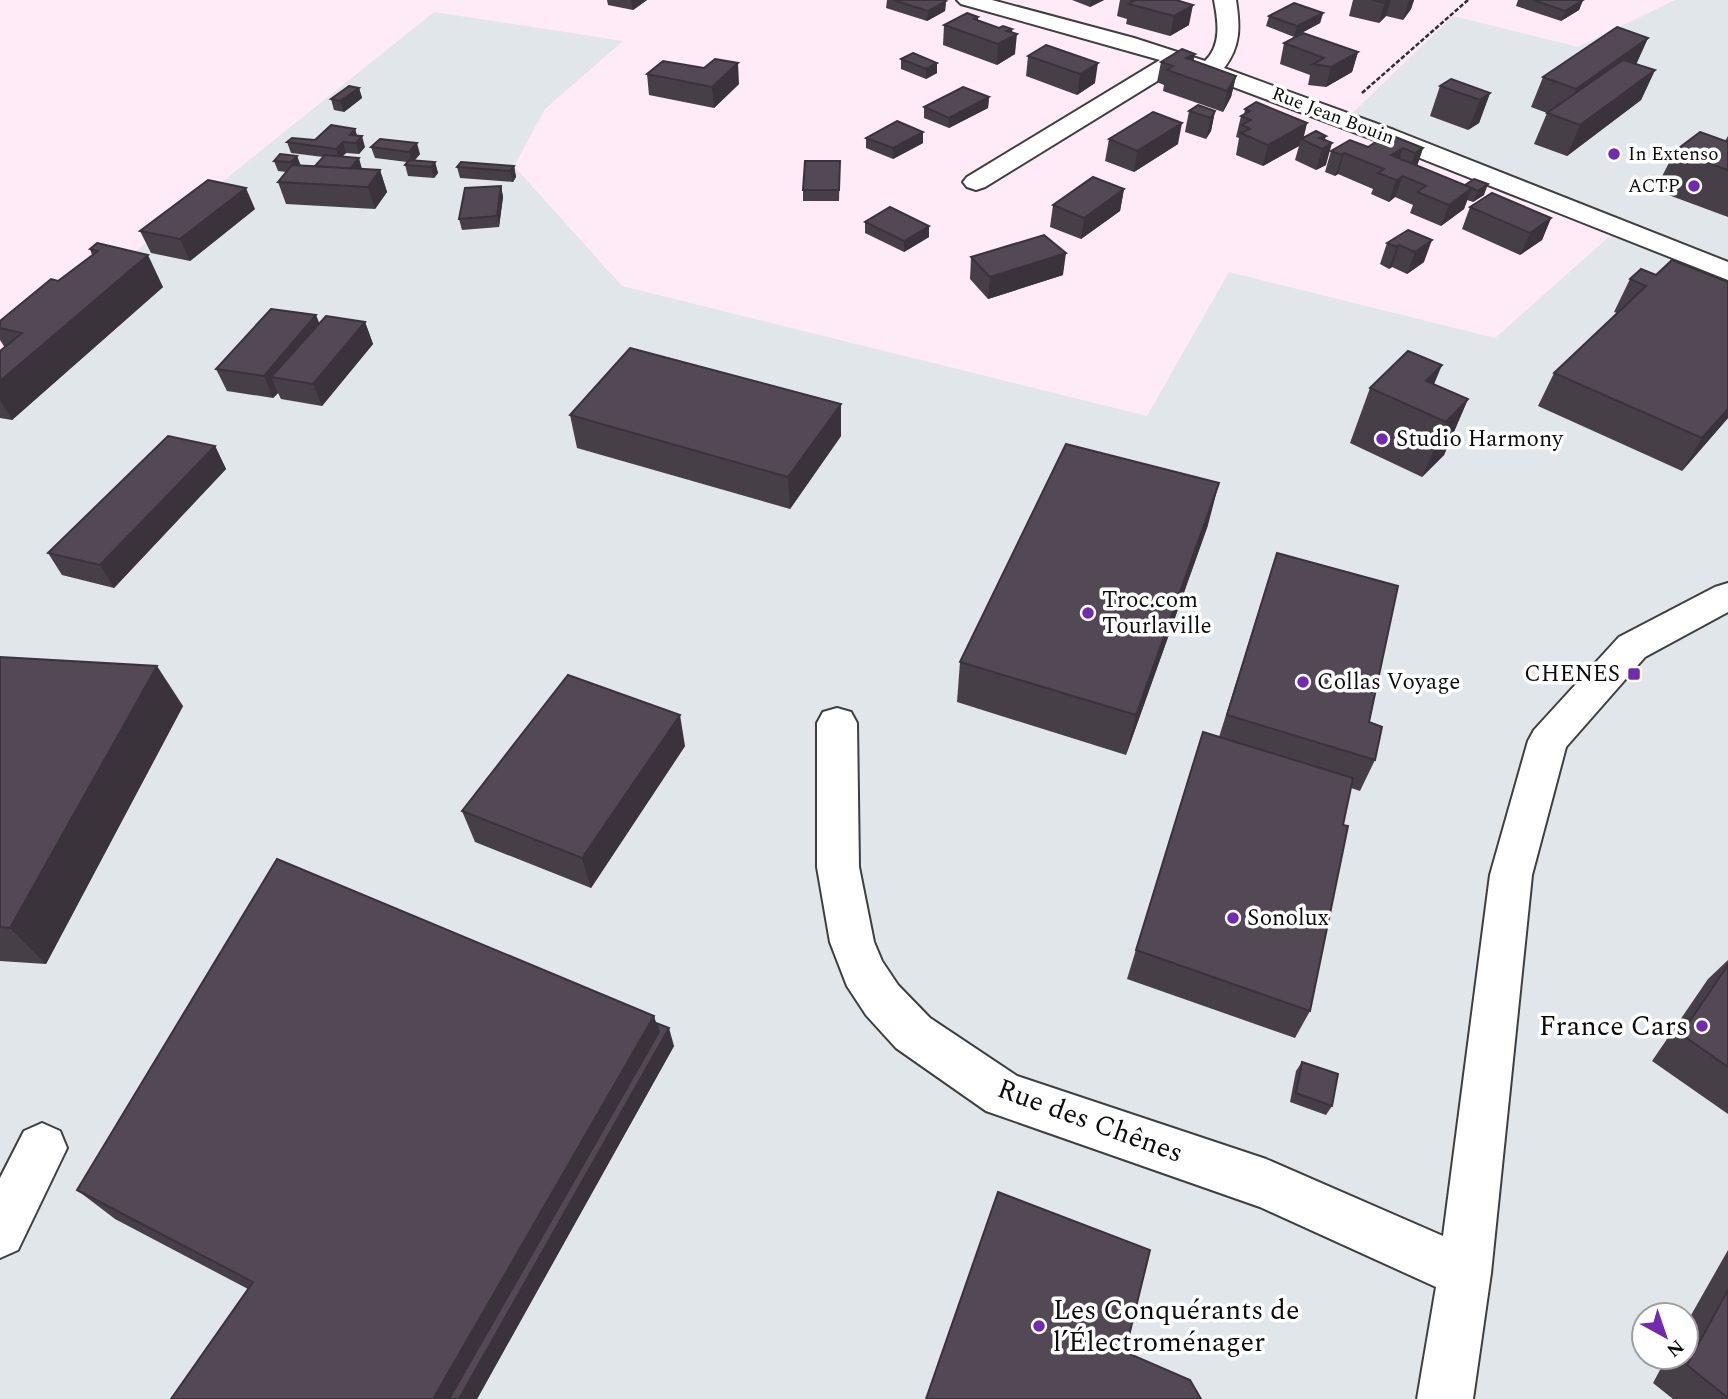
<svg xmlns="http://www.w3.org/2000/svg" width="1728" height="1399" font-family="Spectral,serif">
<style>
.industrial{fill:#e0e6ea;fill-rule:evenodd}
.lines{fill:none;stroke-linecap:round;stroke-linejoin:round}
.minor-casing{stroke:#3f3f3f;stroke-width:4}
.path{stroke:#2e2e2e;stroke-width:2.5;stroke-dasharray:4.5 2;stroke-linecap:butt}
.minor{fill:#fff;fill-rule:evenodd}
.wall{fill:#473f48}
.shaded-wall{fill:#3a333b}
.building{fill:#534954;stroke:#3a333b;stroke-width:2}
.poi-dot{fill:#722ab5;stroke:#fff;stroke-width:2.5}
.labels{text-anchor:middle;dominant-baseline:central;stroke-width:7;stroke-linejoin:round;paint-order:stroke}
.far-street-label{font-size:19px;fill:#0c0c0c;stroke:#fff}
.far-poi-label{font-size:19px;fill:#0c0c0c;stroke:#fff;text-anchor:start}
.poi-label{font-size:23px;fill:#0c0c0c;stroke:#fff;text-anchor:start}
.near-poi-label{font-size:28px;fill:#0c0c0c;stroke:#fff;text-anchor:end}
.near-street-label{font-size:28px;fill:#0c0c0c;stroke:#fff}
</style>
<rect width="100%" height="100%" fill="#feebf7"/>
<!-- industrial -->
<path class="industrial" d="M1675 0H1728V1399H0V360L434 12 623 41 545 109 514 166 622 286 1147 416 1229 272 1495 338 1612 234 1345 120 1453 16 1578 47ZM1644 1315H1686V1357H1644Z"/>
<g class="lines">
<!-- minor casing -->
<g class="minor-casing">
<g id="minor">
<path d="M957 0H992L1134 38 1205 61C1222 45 1218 21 1214 0H1236C1240 26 1241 46 1224 68L1394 130 1728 262V280L1377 141 1180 67 985 187 976 190 967 187 963 182 967 177 1160 60 961 4Z"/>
<polygon points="1728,583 1728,612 1645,657 1566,747 1532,875 1491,1273 1473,1399 1417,1399 1436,1287 1260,1207 986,1111 896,1048 866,1015 847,986 830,942 817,867 817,723 823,712 837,708 851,712 857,723 859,867 874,942 882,961 898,985 930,1018 1017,1076 1266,1159 1443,1236 1490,875 1528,741 1534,730 1619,637 1715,587"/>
<polygon points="42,1123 60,1131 67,1148 18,1250 0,1258 0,1178 24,1131"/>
</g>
</g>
<!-- path -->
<polyline class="path" points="1362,93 1468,0"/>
<!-- minor -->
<use href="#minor" class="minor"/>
</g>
<!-- wall -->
<g class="wall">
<polygon points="607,0 647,0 633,10 608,5"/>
<polygon points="887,0 943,0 946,1 945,11 927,21 886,8"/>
<polygon points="1072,0 1104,0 1090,7"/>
<polygon points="1120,0 1176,0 1189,25 1170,36 1126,24 1127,19 1117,16"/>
<polygon points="1353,0 1414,0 1411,9 1403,20 1386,16 1379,23 1349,16"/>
<polygon points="1518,0 1583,0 1579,10 1561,21 1516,6"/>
<polygon points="1323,13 1320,23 1294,37 1266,26 1269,16"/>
<polygon points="978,17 978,20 999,28 1012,29 1015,54 997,65 943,45 944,25"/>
<polygon points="1648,38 1636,64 1655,70 1641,100 1567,156 1534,144 1547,113 1531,107 1543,77"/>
<polygon points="1284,43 1358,52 1352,72 1326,87 1308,85 1310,75 1280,64"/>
<polygon points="1046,45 1095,83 1077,95 1026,76 1028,56"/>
<polygon points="901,59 937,63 937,73 926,79 901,69"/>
<polygon points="1193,61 1236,76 1231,97 1223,112 1163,91 1164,85 1157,82 1161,62"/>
<polygon points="647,74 739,84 714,108 649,95"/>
<polygon points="1440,86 1490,93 1479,123 1468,130 1430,116"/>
<polygon points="359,88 362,98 344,112 334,110 331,99"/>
<polygon points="989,97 988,108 949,128 924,118 924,107"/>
<polygon points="1245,109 1307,123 1303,138 1325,140 1326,165 1316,170 1295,160 1299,146 1263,166 1236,155 1239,138 1236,137 1241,116 1244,115"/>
<polygon points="1189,111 1215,111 1211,131 1206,139 1185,132"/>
<polygon points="355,129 357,136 365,147 359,154 346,153 342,157 362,169 380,170 387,192 375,209 286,204 278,182 286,172 278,171 274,161 297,156 301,166 315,167 323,157 291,153 287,142 315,140"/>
<polygon points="923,132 923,143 893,159 866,148 866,138"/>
<polygon points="1728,136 1728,217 1655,190 1675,151 1725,141"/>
<polygon points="380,139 420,154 415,160 435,162 438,173 434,178 408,176 405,165 407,162 375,158 371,147"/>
<polygon points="1109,139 1178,144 1134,172 1105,161"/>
<polygon points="1368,147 1423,148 1417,166 1465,185 1474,179 1484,195 1473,202 1467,200 1464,209 1441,226 1410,213 1413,205 1395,197 1389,202 1371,194 1373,189 1338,174 1335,176 1325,172 1331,151"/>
<polygon points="840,161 839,201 803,201 803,190"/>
<polygon points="514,166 516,177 513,182 460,178 457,167"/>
<polygon points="501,186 503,197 499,227 462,230 459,219"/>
<polygon points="1124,189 1120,211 1081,239 1050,227 1053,205"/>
<polygon points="1470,207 1551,218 1542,240 1520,255 1462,229"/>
<polygon points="255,209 190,261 151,253 140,231"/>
<polygon points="865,222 929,226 929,237 904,252 865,233"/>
<polygon points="1408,230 1424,262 1407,274 1392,267 1389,269 1380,264 1387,243"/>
<polygon points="97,243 163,287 12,420 0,418 0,351 5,348 0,340 0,321 58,281 92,255 90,249"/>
<polygon points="971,257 1063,275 988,299 970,279"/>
<polygon points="1656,275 1728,282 1728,418 1682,471 1538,406 1554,373 1617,313 1614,312 1630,279"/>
<polygon points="365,322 373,344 322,406 281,399 278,393 273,398 227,391 216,369 319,323"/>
<polygon points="1434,384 1468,399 1444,455 1422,477 1350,443 1370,388"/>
<polygon points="841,404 841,436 790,509 577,448 570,415"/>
<polygon points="215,446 226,469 114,588 62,575 48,553"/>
<polygon points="1208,525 1126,755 957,702 960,662"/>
<polygon points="1277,553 1369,722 1375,760 1360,791 1351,788 1343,825 1310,1011 1295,1038 1127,979 1193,763 1219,737"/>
<polygon points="0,657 183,706 46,964 0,961"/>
<polygon points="685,746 591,888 475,842 462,811"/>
<polygon points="1728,960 1728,1114 1652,1061 1708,979"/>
<polygon points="654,1016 656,1023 674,1046 477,1399 171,1399 248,1289 115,1219 77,1190"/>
<polygon points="1302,1062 1332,1106 1326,1115 1290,1102 1296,1071"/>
<polygon points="1728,1250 1728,1399 1673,1399 1653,1383 1667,1357 1686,1357 1686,1324"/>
</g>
<!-- shaded-wall -->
<g class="shaded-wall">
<polygon points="631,0 647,0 633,10"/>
<polygon points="1091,0 1104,0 1090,7"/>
<polygon points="1388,0 1391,0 1386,16 1379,23 1385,3"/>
<polygon points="1409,0 1414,0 1411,9 1403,20"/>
<polygon points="1583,0 1579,10 1561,21 1565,11"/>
<polygon points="946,1 945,11 927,21 928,11"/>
<polygon points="1193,5 1189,25 1170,36 1174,16"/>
<polygon points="1323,13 1320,23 1294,37 1297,26"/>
<polygon points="1012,29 1011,38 1017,34 1015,54 997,65 998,44 1007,31"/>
<polygon points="1648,38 1635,67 1563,119 1576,89"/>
<polygon points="1358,52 1352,72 1326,87 1331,67"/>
<polygon points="1195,54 1191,74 1186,58"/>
<polygon points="738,63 739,84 714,108 712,87"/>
<polygon points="937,63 937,73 926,79 926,69"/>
<polygon points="1098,63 1095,83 1077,95 1080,74"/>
<polygon points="1655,70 1641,100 1567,156 1580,125"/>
<polygon points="1236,76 1231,97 1223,112 1227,91"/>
<polygon points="359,88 362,98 344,112 340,101"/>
<polygon points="1490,93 1479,123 1468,130 1480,100"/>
<polygon points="989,97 988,108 949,128 949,118"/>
<polygon points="1215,111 1211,131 1206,139 1211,118"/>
<polygon points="1182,123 1178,144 1134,172 1137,151"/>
<polygon points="1307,123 1303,140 1301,139 1299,146 1263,166 1268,145"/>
<polygon points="355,129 358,139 350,135"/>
<polygon points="923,132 923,143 893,159 893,148"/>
<polygon points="362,136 365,147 359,154 356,143"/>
<polygon points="1326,136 1322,148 1332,143 1326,165 1316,170 1322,149 1320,138"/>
<polygon points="343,142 346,153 339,159 336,149"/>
<polygon points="417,143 420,154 412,163 409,152"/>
<polygon points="1403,148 1396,170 1384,177 1391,155"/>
<polygon points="1423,148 1416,169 1408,174 1415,153"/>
<polygon points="1344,153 1338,174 1335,176 1342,155"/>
<polygon points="297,156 301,167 295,173 291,162"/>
<polygon points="359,158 362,169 349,169"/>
<polygon points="435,162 438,173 434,178 431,167"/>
<polygon points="514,166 516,177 513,182 510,171"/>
<polygon points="380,170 387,192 375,209 368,187"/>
<polygon points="1403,176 1395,197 1389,202 1396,180"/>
<polygon points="1488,184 1484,195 1473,202 1478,191"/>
<polygon points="501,186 503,197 499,227 497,216"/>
<polygon points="246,188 255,209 190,261 180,239"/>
<polygon points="1472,188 1464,209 1441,226 1449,205"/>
<polygon points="1124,189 1120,211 1081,239 1084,218"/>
<polygon points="1551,218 1542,240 1520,255 1530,233"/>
<polygon points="929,226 929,237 904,252 904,241"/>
<polygon points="1432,240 1424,262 1407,274 1415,252"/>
<polygon points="1399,245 1392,267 1389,269 1397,247"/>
<polygon points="1066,253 1063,275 988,299 990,277"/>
<polygon points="148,255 163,287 12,420 0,400 0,381"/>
<polygon points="316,315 325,337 271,377 278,393 273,398 264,376"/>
<polygon points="365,322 373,344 322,406 313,384"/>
<polygon points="1442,365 1423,411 1426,381"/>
<polygon points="1468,399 1444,455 1422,477 1446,422"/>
<polygon points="841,404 841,436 790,509 788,477"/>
<polygon points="1728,409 1728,418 1682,471 1702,438"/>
<polygon points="215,446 226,469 114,588 100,565"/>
<polygon points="1219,483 1208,525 1126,755 1136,715"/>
<polygon points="157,666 183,706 46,964 10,928"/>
<polygon points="680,715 685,746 591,888 582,858"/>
<polygon points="654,1016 661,1041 669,1028 674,1046 477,1399 433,1399"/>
</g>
<!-- building -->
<g class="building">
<polygon points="893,0 943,0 946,1 928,11"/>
<polygon points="1130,0 1176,0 1193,5 1174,16 1129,4 1134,1"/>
<polygon points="1372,0 1388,0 1385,3"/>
<polygon points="1533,0 1583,0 1565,11"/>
<polygon points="1294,3 1323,13 1297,26 1269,16"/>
<polygon points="967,13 978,17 974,19 999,28 1003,26 1012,29 1007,31 1017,34 998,44 944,25"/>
<polygon points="1617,27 1648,38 1576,89 1543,77"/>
<polygon points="1303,33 1358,52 1331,67 1313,64 1324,58 1284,43"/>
<polygon points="1046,45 1098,63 1080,74 1028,56"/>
<polygon points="1182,49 1195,54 1186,58 1236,76 1227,91 1167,70 1173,66 1161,62"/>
<polygon points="913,53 937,63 926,69 901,59"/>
<polygon points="715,59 738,63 712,87 647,74 663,61 704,68"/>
<polygon points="1623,60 1655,70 1580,125 1547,113"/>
<polygon points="1451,79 1490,93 1480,100 1440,86"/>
<polygon points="349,86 359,88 340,101 331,99"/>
<polygon points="963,87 989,97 949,118 924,107"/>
<polygon points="1256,102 1307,123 1268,145 1241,133 1250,129 1242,125 1251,120 1241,116 1250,111 1245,109"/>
<polygon points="1198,105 1215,111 1211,118 1189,111"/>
<polygon points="1153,112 1182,123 1137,151 1109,139"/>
<polygon points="897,121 923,132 893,148 866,138"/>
<polygon points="331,125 355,129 350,135 362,136 356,143 343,142 336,149 287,142 292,138 315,140"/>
<polygon points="1316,131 1326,136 1320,138 1332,143 1322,149 1301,139"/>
<polygon points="1700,132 1728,142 1728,170 1675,151"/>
<polygon points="1388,134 1423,148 1415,153 1403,148 1391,155 1472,188 1449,205 1417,192 1426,186 1403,176 1396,180 1378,173 1384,169 1344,153 1342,155 1331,151 1350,140 1368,147"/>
<polygon points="380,139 417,143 409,152 371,147"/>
<polygon points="280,154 297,156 291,162 274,161"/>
<polygon points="325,155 359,158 350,169 315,166"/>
<polygon points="409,160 435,162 431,167 405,165"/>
<polygon points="805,161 840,161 839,190 803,190"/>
<polygon points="461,162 514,166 510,171 457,167"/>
<polygon points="292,165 380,170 368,187 278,182"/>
<polygon points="1093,177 1124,189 1084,218 1053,205"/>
<polygon points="1474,179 1488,184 1478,191 1465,185"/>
<polygon points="208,180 246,188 180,239 140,231"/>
<polygon points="501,186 497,216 459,219 465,188"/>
<polygon points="1492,193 1551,218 1530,233 1470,207"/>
<polygon points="890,207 929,226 904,241 865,222"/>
<polygon points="1408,230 1432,240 1415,252 1399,245 1397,247 1387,243"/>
<polygon points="1044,235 1066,253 990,277 971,257"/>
<polygon points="97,243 148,255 0,381 0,351 22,333 0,328 0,321 51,279 58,281 98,251 90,249"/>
<polygon points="1672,260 1728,282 1728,409 1702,438 1554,373 1646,286 1630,279 1641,269 1656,275"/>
<polygon points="271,309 316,315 264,376 216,369"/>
<polygon points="326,316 365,322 313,384 271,377"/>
<polygon points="630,348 841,404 788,477 570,415"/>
<polygon points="1408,351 1442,365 1426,381 1468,399 1446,422 1370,388"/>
<polygon points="168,436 215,446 100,565 48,553"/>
<polygon points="1066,444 1219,483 1136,715 960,662"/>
<polygon points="1277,553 1398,586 1369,722 1382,727 1375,760 1227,715"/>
<polygon points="0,657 157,666 10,928 0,927"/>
<polygon points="568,675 680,715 582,858 462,811"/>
<polygon points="1203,732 1353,778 1343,825 1348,826 1310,1011 1136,950"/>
<polygon points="277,859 654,1016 433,1399 171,1399 253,1282 77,1190"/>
<polygon points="1728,965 1728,1067 1681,1034"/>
<polygon points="656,1023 669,1028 459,1399 449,1399 659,1032"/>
<polygon points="1302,1062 1338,1074 1332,1106 1296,1093"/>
<polygon points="998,1192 1150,1250 1125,1352 1190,1380 1201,1399 926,1399"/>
<polygon points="1728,1290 1728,1398 1687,1365"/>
</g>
<!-- markers -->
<g class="poi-dot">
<circle cx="1614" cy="154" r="7"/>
<circle cx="1694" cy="186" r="7"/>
<circle cx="1382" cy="439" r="7"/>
<circle cx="1088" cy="613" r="7"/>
<rect x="1627" y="667" width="14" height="14" rx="3.5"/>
<circle cx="1303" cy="682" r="7"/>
<circle cx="1233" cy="918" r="7"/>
<circle cx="1702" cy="1026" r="7"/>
<circle cx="1039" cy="1326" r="7"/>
</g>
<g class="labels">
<!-- far-street labels -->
<g class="far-street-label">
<text transform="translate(1333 116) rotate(21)">Rue Jean Bouin</text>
</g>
<!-- far-poi labels -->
<g class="far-poi-label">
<text x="1628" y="154">In Extenso</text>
<text x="1680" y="186" text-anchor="end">ACTP</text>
</g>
<!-- poi labels -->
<g class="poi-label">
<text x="1396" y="439">Studio Harmony</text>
<text x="1102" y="600">Troc.com<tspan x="1102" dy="26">Tourlaville</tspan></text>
<text x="1620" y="674" text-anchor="end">CHENES</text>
<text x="1317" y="682">Collas Voyage</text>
<text x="1247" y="918">Sonolux</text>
</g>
<!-- near-poi labels -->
<g class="near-poi-label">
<text x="1688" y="1026">France Cars</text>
<text x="1053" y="1310" text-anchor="start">Les Conquérants de<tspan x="1053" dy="32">l’Électroménager</tspan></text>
</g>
<!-- near-street labels -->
<g class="near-street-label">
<text transform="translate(1090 1121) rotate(20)">Rue des Chênes</text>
</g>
</g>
<!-- north arrow -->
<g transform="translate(1665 1336) rotate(140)"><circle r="33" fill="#ffffff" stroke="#9e9e9e" stroke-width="2"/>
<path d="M0-5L12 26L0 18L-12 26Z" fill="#722ab5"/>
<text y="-10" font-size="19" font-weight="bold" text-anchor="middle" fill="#0c0c0c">N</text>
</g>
</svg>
